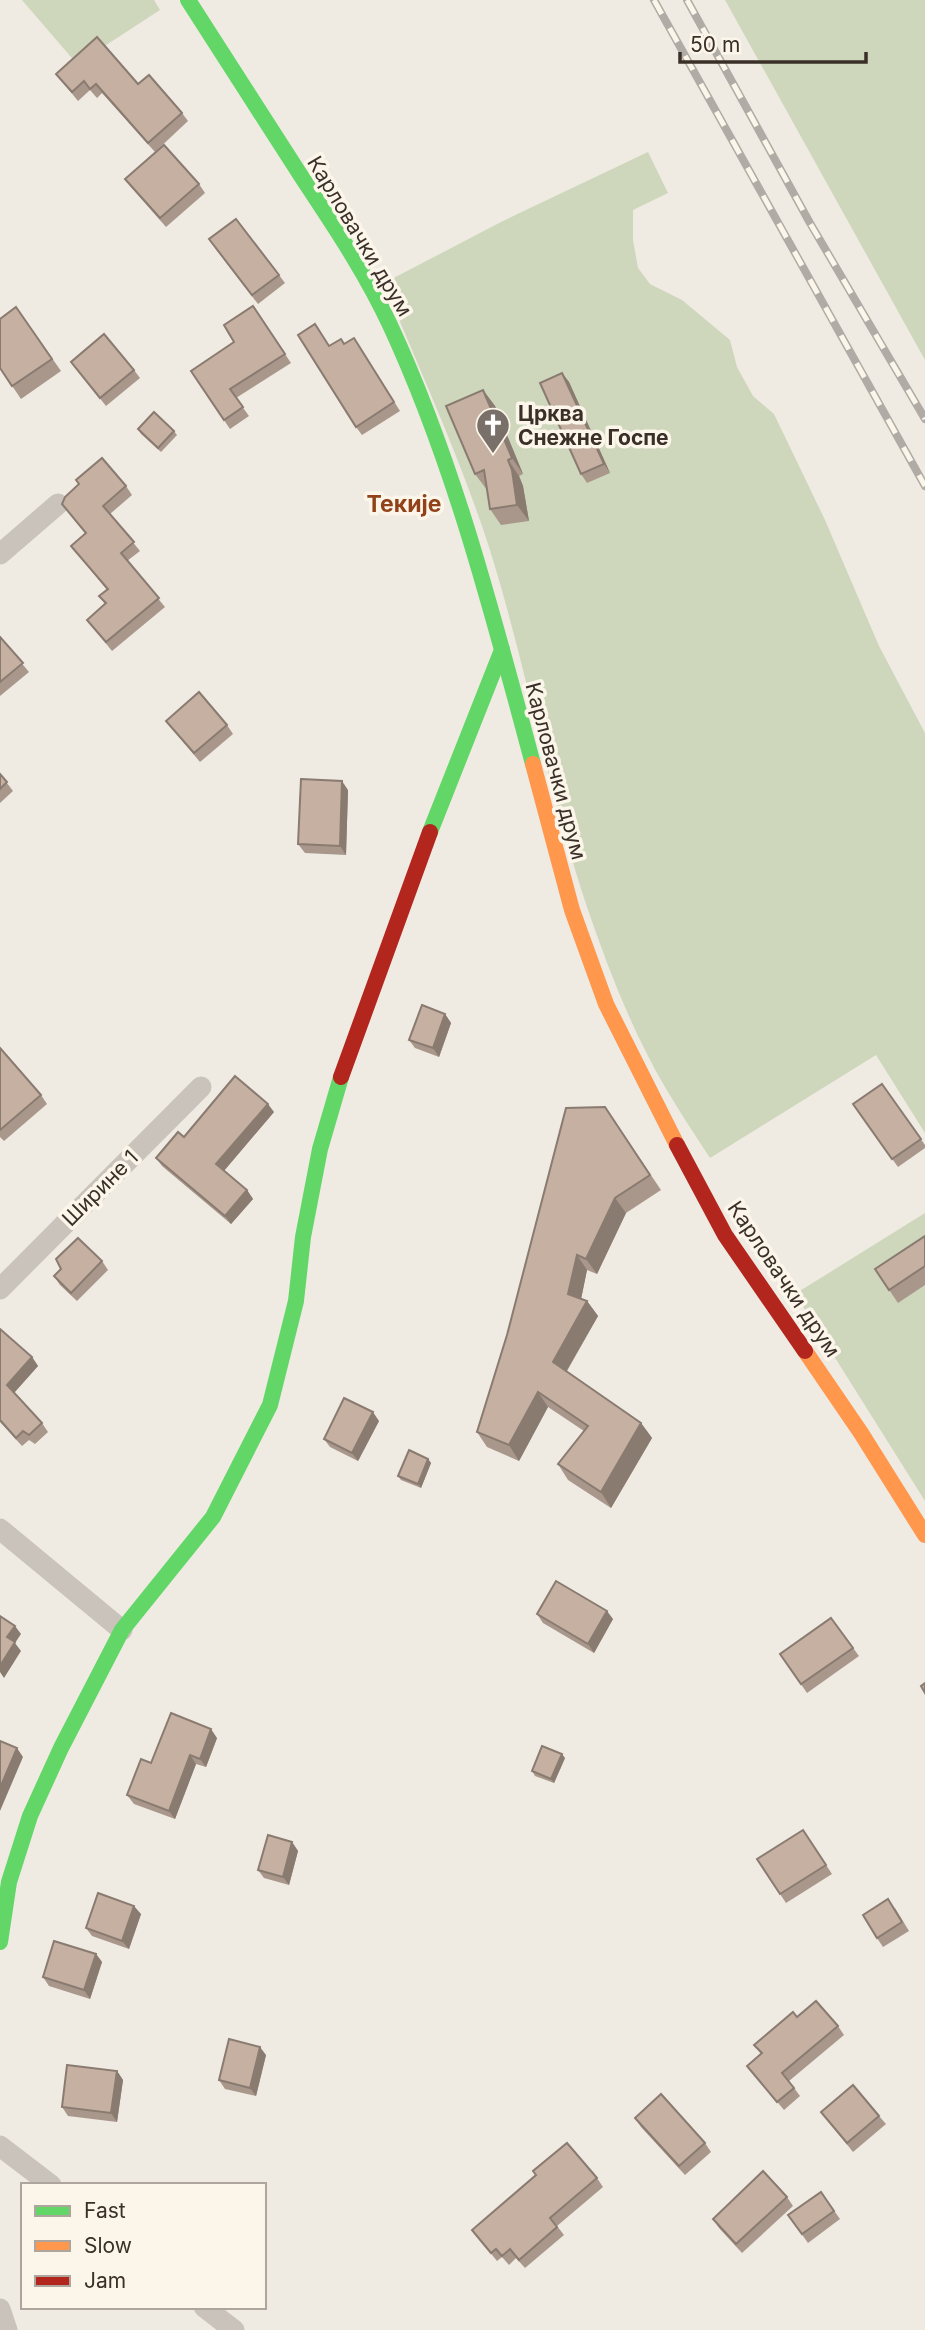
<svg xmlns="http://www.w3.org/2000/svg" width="925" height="2330" font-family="Inter,sans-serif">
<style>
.green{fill:#ced7bb}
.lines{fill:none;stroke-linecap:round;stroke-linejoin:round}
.street{stroke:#c9c3bb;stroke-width:21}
.fast{stroke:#63d668;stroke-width:16}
.slow{stroke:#ff974d;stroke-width:16}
.jam{stroke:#b3261e;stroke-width:16}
.rail-casing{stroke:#b0aba5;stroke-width:8}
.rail{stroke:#fcf5ea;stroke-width:5;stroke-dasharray:16;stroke-linecap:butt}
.wall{fill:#a9978b}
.shaded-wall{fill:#8a7b71}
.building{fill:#c5b0a2;stroke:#8a7b71;stroke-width:2}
.labels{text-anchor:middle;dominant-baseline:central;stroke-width:7;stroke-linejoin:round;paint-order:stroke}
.street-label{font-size:21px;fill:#3a3028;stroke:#fcf5ea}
.poi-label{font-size:21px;font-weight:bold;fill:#3a3028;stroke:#fcf5ea;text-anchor:start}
.neighbourhood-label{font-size:23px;font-weight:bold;fill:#924218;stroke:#fcf5ea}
</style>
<rect width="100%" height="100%" fill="#efebe3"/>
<!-- green -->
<g class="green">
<polygon points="22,0 154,0 160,10 77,64"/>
<polygon points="725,0 925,0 925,360"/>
<path d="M648 152 668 193 633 210V240L638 268 650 284 682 300 730 340 737 367 753 396 774 414 825 520 879 646 925 733V1133L876 1055 710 1158C688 1124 665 1090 647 1054 623 1007 604 957 587 907 547 788 526 663 488 544 459 455 419 369 384 283L503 221Z"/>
<polygon points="925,1213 925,1501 795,1294"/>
</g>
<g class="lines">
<!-- street -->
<g class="street">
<polyline points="0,554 58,504"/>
<polyline points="0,1289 201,1087"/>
<polyline points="0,1529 122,1630"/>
<polyline points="0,2146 51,2185"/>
<polyline points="204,2307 234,2330"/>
<polyline points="0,2309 7,2330"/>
</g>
<!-- fast -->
<g class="fast">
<path d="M188 0C226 60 265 119 303 179 334 226 366 273 390 325 455 465 493 616 533 764"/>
<polyline points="430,832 502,650"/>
<polyline points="0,1942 9,1882 30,1816 61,1748 122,1630 213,1517 270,1405 296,1301 303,1237 320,1149 341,1077"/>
</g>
<!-- slow -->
<g class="slow">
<polyline points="533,764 572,910 606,1004 677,1145"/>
<polyline points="805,1351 861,1433 925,1535"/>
</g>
<!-- jam -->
<g class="jam">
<polyline points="341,1077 430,832"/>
<polyline points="677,1145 725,1235 805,1351"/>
</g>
<!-- rail casing -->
<g class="rail-casing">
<g id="rail">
<polyline points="654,0 925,486"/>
<polyline points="687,0 810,223 925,419"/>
</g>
</g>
<!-- rail -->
<use href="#rail" class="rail"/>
</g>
<!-- wall -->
<g class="wall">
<polygon points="56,74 138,84 182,113 188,121 155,152 102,93 97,98 90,90 78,101"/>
<polygon points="125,179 199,184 205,193 166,227 131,187"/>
<polygon points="215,248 279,275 285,283 258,304"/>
<polygon points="253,306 291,363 236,398 249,416 230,429 191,371 234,342"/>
<polygon points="16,307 61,371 21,399 0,368"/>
<polygon points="344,344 360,347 400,411 362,435 356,427 330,346"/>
<polygon points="71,362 134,370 140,378 106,406"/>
<polygon points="562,373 569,382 610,473 587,483 581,474"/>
<polygon points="483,390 495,406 523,474 519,476 523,486 529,521 501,525 490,509 487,490 475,474"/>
<polygon points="138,429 174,431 177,435 161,452 141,434"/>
<polygon points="126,486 132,495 110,514 140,551 127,561 165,607 112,651 87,620 105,604 99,596 107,590 71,546 86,534 62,504"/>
<polygon points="0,637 29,672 0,696"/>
<polygon points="166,721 227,725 233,734 200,762"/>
<polygon points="0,774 13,791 0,803"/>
<polygon points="348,790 346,855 305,853 298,844"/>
<polygon points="445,1014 451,1023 439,1057 415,1048 409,1040"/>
<polygon points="0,1048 41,1095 47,1104 4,1141 0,1137"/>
<polygon points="882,1084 925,1145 925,1148 898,1167 853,1104"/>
<polygon points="605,1107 661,1190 626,1213 597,1274 587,1270 581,1299 587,1301 598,1316 567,1371 641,1423 652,1438 611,1508 568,1480 558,1464 584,1431 548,1407 519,1461 487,1447 477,1432"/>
<polygon points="274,1112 224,1171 247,1190 253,1199 231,1224 162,1166 156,1158 184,1137"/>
<polygon points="925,1236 925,1285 898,1303 875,1269"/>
<polygon points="102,1261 108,1270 77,1301 60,1285 54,1276"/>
<polygon points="0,1329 32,1357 38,1366 14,1393 42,1423 48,1432 35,1444 29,1440 22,1446 0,1422"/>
<polygon points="379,1421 358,1461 330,1447 324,1439"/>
<polygon points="428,1459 431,1463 421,1488 401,1480 398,1476"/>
<polygon points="537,1614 613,1619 594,1653 543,1623"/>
<polygon points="831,1618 859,1656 807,1693 780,1654"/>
<polygon points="217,1738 206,1767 196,1764 175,1819 134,1804 127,1795 151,1763"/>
<polygon points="565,1758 554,1783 535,1776 532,1771"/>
<polygon points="803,1830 832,1874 786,1903 757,1859"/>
<polygon points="292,1842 298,1851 289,1885 264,1878 258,1870"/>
<polygon points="895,1908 909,1931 883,1947 877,1938"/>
<polygon points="141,1914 129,1949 92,1936 86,1928"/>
<polygon points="96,1954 102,1962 90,1999 49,1986 43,1977"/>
<polygon points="797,2017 838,2026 844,2035 789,2081 800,2096 784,2110 747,2066 761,2054 754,2045"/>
<polygon points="266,2055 256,2096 225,2089 219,2080"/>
<polygon points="117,2071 123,2080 117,2122 68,2116 62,2107"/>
<polygon points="821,2112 879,2116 886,2124 853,2152"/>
<polygon points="635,2118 705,2143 711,2152 685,2175 641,2127"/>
<polygon points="536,2175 597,2178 603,2187 557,2226 564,2235 525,2268 516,2258 509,2265 502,2257 497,2261 472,2230"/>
<polygon points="821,2192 840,2219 808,2243 788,2215"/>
<polygon points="787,2197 793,2206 742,2253 719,2228 713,2219"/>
</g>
<!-- shaded-wall -->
<g class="shaded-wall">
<polygon points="562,373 569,382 610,473 604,464"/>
<polygon points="483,390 495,406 523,474 512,458"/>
<polygon points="508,460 519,476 523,486 529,521 517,505"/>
<polygon points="342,781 348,790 346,855 340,846"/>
<polygon points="445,1014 451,1023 439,1057 433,1048"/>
<polygon points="268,1104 274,1112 222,1173 216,1164"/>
<polygon points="247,1190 253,1199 231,1224 225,1216"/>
<polygon points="615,1198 626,1213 597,1274 586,1259"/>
<polygon points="577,1255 587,1270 579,1309 568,1294"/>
<polygon points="587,1301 598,1316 563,1377 553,1362"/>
<polygon points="32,1357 38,1366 13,1394 7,1385"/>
<polygon points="538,1392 548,1407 519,1461 509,1445"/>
<polygon points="373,1412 379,1421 358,1461 352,1453"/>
<polygon points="641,1423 652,1438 611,1508 601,1492"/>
<polygon points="428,1459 431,1463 421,1488 418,1484"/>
<polygon points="607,1611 613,1619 594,1653 588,1644"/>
<polygon points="15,1626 21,1634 15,1643 21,1651 4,1678 0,1672 0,1666 7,1637"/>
<polygon points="211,1729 217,1738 206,1767 200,1759"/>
<polygon points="17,1748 23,1757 0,1811 0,1788"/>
<polygon points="562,1754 565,1758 554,1783 551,1779"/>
<polygon points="190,1755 196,1764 175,1819 169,1811"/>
<polygon points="292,1842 298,1851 289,1885 283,1877"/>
<polygon points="134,1906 141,1914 129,1949 122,1941"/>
<polygon points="96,1954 102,1962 90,1999 84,1990"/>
<polygon points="260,2047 266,2055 256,2096 250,2088"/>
<polygon points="117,2071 123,2080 117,2122 111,2113"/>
</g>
<!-- building -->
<g class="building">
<polygon points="97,37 138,84 149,75 182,113 148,143 96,84 90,89 84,81 72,92 56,74"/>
<polygon points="164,145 199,184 160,218 125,179"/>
<polygon points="236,219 279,275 252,295 209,239"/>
<polygon points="253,306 285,354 230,389 243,407 224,420 191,371 234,342 224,325"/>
<polygon points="16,307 52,359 12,386 0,368 0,319"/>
<polygon points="315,324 329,346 341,339 344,344 354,338 394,402 356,427 298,335"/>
<polygon points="104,334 134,370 100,398 71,362"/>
<polygon points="562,373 604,464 581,474 540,383"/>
<polygon points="483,390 512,458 508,460 512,470 517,505 490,509 484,470 475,474 446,406"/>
<polygon points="154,412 174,431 158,448 138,429"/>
<polygon points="102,458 126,486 103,506 134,542 121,553 159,598 106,642 87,620 106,603 99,596 108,589 71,546 86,533 62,504 65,497 79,484 76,480"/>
<polygon points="0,637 23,663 0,682"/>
<polygon points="199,692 227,725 194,753 166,721"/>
<polygon points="0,774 7,782 0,789"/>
<polygon points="301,779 342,781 340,846 298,844"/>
<polygon points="422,1005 445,1014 433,1048 409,1040"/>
<polygon points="0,1048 41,1095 0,1130"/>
<polygon points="235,1076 268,1104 216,1164 247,1190 225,1216 156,1158 178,1132 184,1137"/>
<polygon points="882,1084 921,1139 892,1159 853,1104"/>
<polygon points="605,1107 650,1175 615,1198 586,1259 577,1255 568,1294 587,1301 553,1362 641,1423 601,1492 558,1464 588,1426 538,1392 509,1445 477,1432 507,1335 566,1108"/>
<polygon points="925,1236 925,1266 889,1290 875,1269"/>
<polygon points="78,1238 102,1261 71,1293 54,1276 61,1269 56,1259"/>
<polygon points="0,1329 32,1357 7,1385 42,1423 29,1435 23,1431 16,1438 0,1420"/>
<polygon points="344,1398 373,1412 352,1453 324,1439"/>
<polygon points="409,1450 428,1459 418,1484 398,1476"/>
<polygon points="556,1581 607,1611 588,1644 537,1614"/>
<polygon points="0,1616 15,1626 7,1637 15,1642 0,1666"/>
<polygon points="831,1618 853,1648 801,1684 780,1654"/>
<polygon points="925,1683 925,1693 921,1686"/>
<polygon points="171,1713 211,1729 200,1759 190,1755 169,1811 127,1795 141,1759 151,1763"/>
<polygon points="0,1741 17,1748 0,1788"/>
<polygon points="542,1746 562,1754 551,1779 532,1771"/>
<polygon points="803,1830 826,1865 780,1894 757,1859"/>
<polygon points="268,1835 292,1842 283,1877 258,1870"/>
<polygon points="98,1893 134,1906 122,1941 86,1928"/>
<polygon points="888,1899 902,1922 877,1938 863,1915"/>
<polygon points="54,1941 96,1954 84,1990 43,1977"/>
<polygon points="816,2001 838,2026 782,2073 794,2088 777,2102 747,2066 762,2053 754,2045 793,2012 797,2017"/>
<polygon points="229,2039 260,2047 250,2088 219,2080"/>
<polygon points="67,2065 117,2071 111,2113 62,2107"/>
<polygon points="853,2085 879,2116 847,2143 821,2112"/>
<polygon points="661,2094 705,2143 679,2166 635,2118"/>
<polygon points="567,2143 597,2178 550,2218 557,2227 519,2260 510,2249 502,2256 496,2249 491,2253 472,2230 536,2175 533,2171"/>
<polygon points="763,2171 787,2197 736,2244 713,2219"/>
<polygon points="821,2192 834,2211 802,2234 788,2215"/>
</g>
<!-- icons -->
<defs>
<g id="church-pin" transform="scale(1.75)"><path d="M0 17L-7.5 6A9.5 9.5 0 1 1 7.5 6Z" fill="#797169" stroke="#fcf5ea"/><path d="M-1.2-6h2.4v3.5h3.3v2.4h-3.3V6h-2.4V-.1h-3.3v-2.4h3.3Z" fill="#fff"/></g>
</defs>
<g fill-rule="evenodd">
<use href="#church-pin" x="493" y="425"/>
</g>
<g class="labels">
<!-- street labels -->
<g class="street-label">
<text transform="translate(360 236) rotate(59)">Карловачки друм</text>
<text transform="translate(556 771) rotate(75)">Карловачки друм</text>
<text transform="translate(100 1188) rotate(-45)">Ширине 1</text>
<text transform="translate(784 1279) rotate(56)">Карловачки друм</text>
</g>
<!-- poi labels -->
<g class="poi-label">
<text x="518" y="413">Црква<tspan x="518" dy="24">Снежне Госпе</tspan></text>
</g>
<!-- neighbourhood labels -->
<g class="neighbourhood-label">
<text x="404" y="504">Текије</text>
</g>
</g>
<!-- legend -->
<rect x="21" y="2183" width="245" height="126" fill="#fcf5ea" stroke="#aea69c" stroke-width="2"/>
<rect x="35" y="2206" width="35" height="10" fill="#63d668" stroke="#aea69c" stroke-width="2"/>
<text x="84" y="2218" font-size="21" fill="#3a3028">Fast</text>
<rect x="35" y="2241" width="35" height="10" fill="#ff974d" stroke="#aea69c" stroke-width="2"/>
<text x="84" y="2253" font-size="21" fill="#3a3028">Slow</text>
<rect x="35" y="2276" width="35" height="10" fill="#b3261e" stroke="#aea69c" stroke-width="2"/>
<text x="84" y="2288" font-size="21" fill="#3a3028">Jam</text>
<!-- scale -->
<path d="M680 52v10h186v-10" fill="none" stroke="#3a3028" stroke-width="3.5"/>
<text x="690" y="52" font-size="21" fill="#3a3028" stroke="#fcf5ea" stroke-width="5" paint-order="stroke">50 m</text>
</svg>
